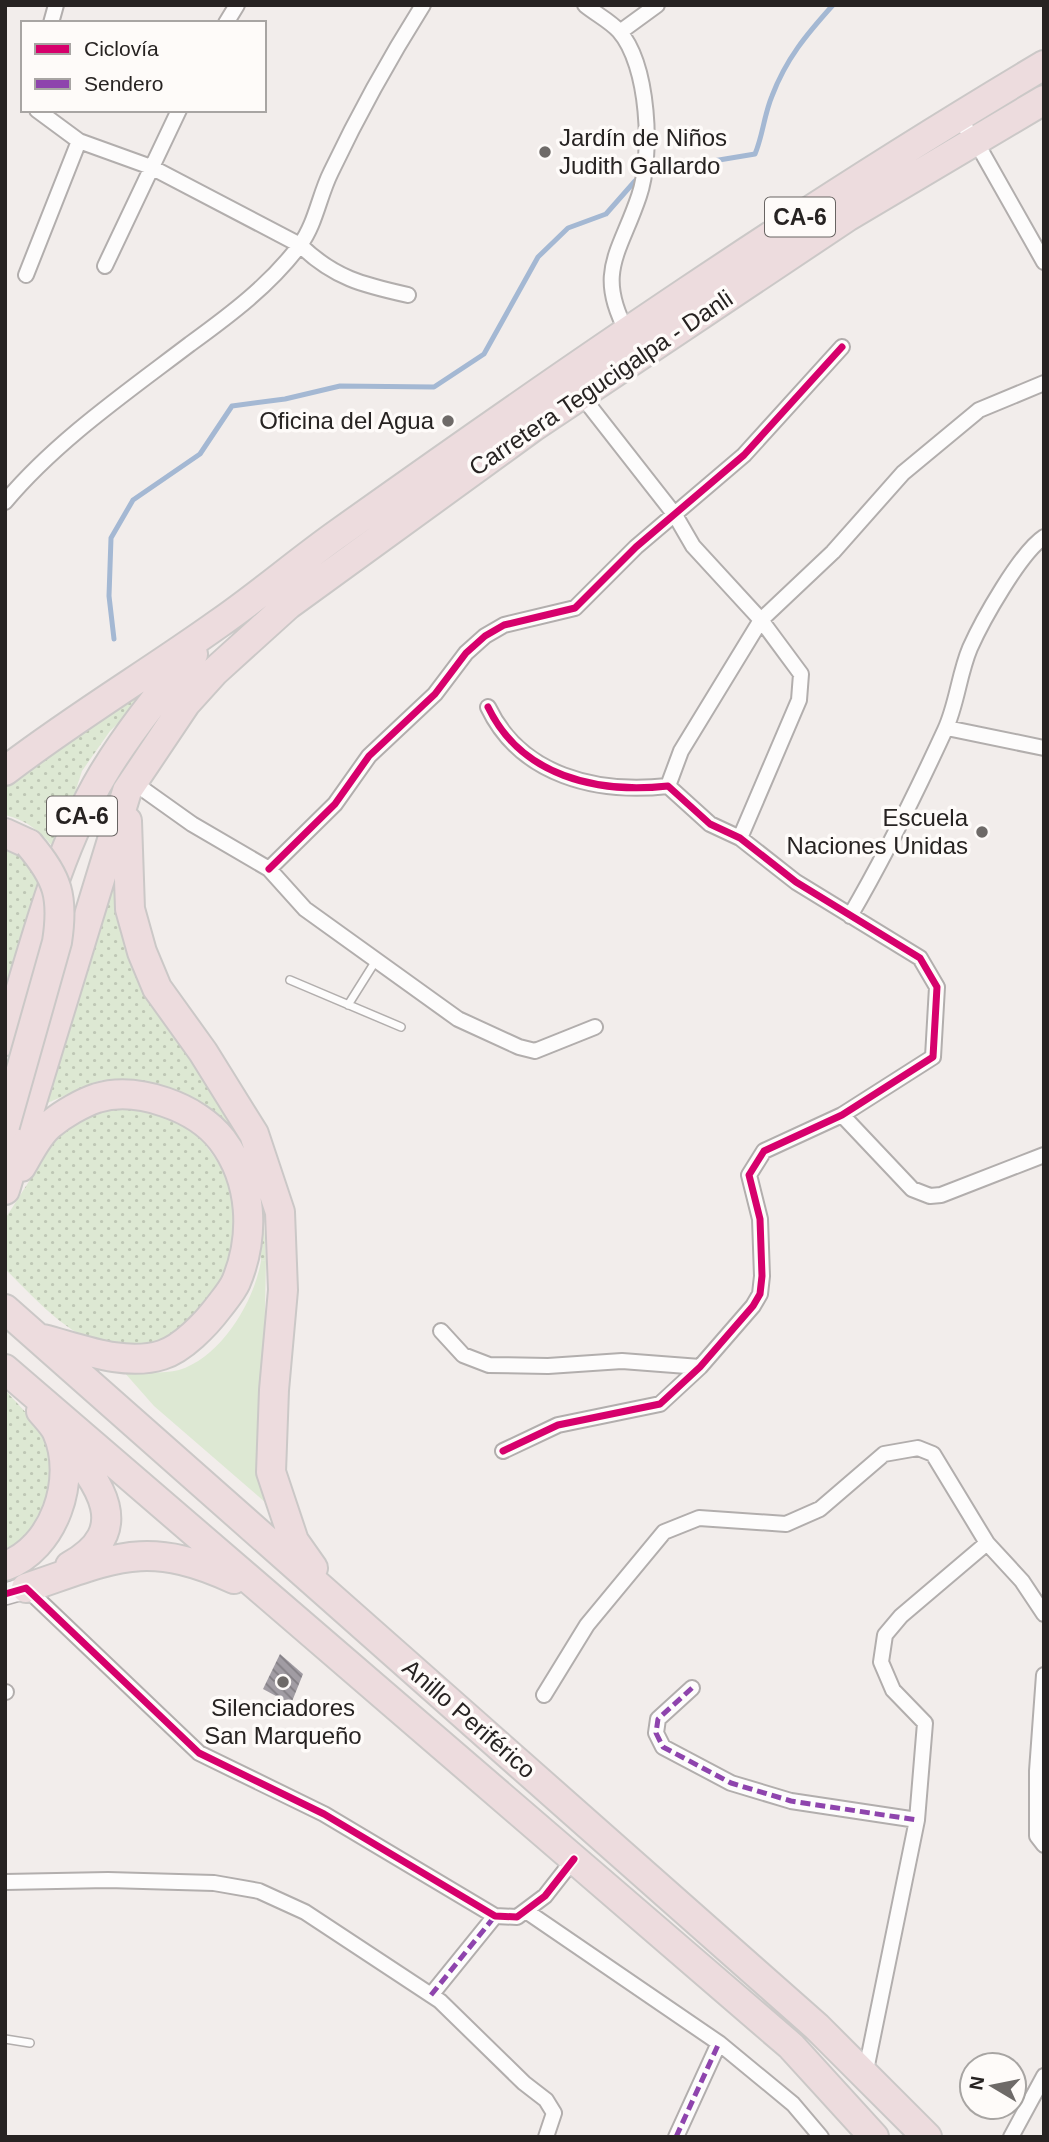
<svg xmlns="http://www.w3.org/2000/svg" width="1049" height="2142" viewBox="0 0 1049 2142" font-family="Arial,sans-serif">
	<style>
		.grass { fill: url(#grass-dots) }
		.pitch { fill: #dde8d3 }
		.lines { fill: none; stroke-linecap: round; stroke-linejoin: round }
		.stream { stroke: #a4b8d3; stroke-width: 5 }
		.building { fill: url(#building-back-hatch) }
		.lane-casing { stroke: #b2aead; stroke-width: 10 }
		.street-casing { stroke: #b2aead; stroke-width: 18 }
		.secondary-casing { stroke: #b2aead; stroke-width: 24 }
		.highway-casing { stroke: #cbc8c7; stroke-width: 32 }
		.lane { stroke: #fdfcfc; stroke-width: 7 }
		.street { stroke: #fdfcfc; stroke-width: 14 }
		.secondary { stroke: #f8f3f4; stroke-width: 21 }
		.highway { stroke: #eddcde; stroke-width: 28 }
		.highway-bridge-casing { stroke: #cbc8c7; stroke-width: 32; stroke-linecap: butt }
		.highway-bridge { stroke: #eddcde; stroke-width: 28 }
		.quiet { stroke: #8e44ad; stroke-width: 5; stroke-dasharray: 10 5; stroke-linecap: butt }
		.cycleway-casing { stroke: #fefbf9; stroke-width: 11 }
		.cycleway { stroke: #d6006c; stroke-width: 7 }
		.poi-dot { fill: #6e6a68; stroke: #fefbf9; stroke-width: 2.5 }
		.labels { text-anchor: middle; stroke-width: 7; stroke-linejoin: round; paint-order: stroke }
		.shield { fill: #fefbf9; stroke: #686462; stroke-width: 2 }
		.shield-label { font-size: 23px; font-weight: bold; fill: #272322 }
		.poi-label { font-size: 24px; fill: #272322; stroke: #fefbf9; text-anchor: end }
		.street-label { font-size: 24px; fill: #272322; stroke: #fefbf9 }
	</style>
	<defs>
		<pattern id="grass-dots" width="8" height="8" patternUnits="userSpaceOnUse" patternTransform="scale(1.75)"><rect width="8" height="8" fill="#dde8d3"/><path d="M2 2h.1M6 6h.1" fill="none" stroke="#bec7b5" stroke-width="1.8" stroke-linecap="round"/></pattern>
		<pattern id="building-back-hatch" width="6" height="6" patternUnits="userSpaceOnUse" patternTransform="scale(1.75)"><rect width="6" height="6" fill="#a19ca3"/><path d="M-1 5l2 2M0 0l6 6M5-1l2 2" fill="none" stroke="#837f84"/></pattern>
	</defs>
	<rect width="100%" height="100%" fill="#f2edeb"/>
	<path class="grass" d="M 142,685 L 151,692 L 110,731 L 82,771 L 56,851 C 43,833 27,820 5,815 L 5,780 Z
		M 5,840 L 46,875 L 5,1006 Z
		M 115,866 L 122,914 L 261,1171 L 266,1260 L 261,1261 L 257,1216 L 203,1106 L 155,1084 L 101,1080 L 45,1104 Z
		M 130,1101 C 147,1108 169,1112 184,1122 C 194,1128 203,1141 209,1150 C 231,1178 245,1219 236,1255 C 220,1315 153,1369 91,1340 C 56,1324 32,1295 5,1269 L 5,1219 L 61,1131 L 86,1113 Z
		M 5,1390 L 43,1431 L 57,1468 L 49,1505 L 31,1536 L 5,1549 Z"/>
	<path class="pitch" d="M 266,1260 L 264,1357 L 257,1439 L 266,1503 L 154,1406 L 124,1372 C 141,1372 163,1374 179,1370 C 221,1357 254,1302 261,1261 Z"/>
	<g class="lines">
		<path class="stream" d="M 659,170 L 755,154 C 763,135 764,115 772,96 C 786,59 806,35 833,5
			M 114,639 L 109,596 L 111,538 L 133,500 L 200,454 L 232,406 L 285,399 L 340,386 L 434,387 L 484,354 L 538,257 L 568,228 L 606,214 L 635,181"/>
	</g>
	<path class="building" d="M 280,1654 L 303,1674 L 291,1704 L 263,1689 Z"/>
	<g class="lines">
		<defs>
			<path id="lane" d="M 290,980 L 401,1027
				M 348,1005 L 375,962
				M 5,2039 L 30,2043"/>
			<path id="street" d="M 585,5 C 596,14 610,21 619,31 C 649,65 653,155 639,196 C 620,253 595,272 627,332
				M 51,23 L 56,5
				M 226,23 L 237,5
				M 620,32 L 657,5
				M 37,110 L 79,141 L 151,167 L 300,245 C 334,278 363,285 408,295
				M 957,117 L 975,140 L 1044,262
				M 105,266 L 179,110
				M 26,275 L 79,141
				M 581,395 L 675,515 L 693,546 L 761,620 L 801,674 L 799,700 L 740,838
				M 5,502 C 56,441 127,392 190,344 C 230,315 270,285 300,245 C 316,223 319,196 331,172 C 358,115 389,59 423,5
				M 488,707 C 521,776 597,794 668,786 L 710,824 L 740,838 L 796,882 L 920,958 L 937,987 L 933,1057 L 842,1115 L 764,1151 L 749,1175 L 760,1219 L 762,1276 L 760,1294 L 753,1306 L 700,1367 L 660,1404 L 558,1425 L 503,1451
				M 947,728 L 1044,748
				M 133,782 L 192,824 L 269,869 L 305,909 L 458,1019 L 519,1047 L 535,1051 L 595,1027
				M 668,786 L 681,751 L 761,620 L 833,552 L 903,473 L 979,410 L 1044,383
				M 269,869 L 335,804 L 369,756 L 435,694 L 466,653 L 485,636 L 504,625 L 575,608 L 636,547 L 744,455 L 842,347
				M 850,916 C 885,856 916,793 945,730 C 957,704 959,674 970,648 C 982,621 1020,553 1044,537
				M 842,1115 L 912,1189 L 930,1196 L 941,1195 L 1044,1155
				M 441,1331 L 463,1355 L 489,1365 L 548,1366 L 622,1361 L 700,1367
				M 26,1588 L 199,1753 L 324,1814 L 495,1916 L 517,1917 L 545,1896 L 574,1859
				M 1044,1675 L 1037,1771 L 1037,1836 L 1044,1845
				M 692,1688 L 658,1719 L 656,1733 L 663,1747 L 731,1783 L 791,1801 L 917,1820
				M 5,1692 L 6,1692
				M 544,1695 L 587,1625 L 664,1532 L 699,1518 L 786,1524 L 820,1509 L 884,1454 L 918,1448 L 933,1454 L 987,1543 L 1022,1581 L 1044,1614
				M 5,1882 L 108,1880 L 214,1883 L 259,1891 L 305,1912 L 440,2001 L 524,2083 L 546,2100 L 554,2113 L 546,2137
				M 526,1911 L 719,2043 L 793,2104 L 821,2137
				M 431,1995 L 495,1916
				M 865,2075 L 917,1820 L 925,1723 L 893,1690 L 881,1662 L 885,1635 L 901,1616 L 987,1543
				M 676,2137 L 719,2043
				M 1011,2137 L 1044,2076"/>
			<path id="secondary" d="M 5,1594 L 26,1588"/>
			<path id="highway" d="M 5,771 C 74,718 148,674 218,624 C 260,595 298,562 339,533 C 569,369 802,209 1044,65
				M 127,821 L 130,909 L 142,952 L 157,988 L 203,1052 L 254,1134 L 280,1212 L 283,1290 L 274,1390 L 271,1472 L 294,1541 L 313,1568
				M 5,833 L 29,844
				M 5,1041 C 33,952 55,855 103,774 C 129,731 161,691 193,654
				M 21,1167 C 29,1154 38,1134 51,1124 C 63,1114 82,1103 97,1098 C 137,1086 197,1107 222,1140 C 253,1181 255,1236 236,1282 C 232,1291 224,1300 218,1308 C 206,1324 182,1349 162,1355 C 124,1367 79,1348 43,1339
				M 5,1190 L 127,791 L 186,703 L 214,672 L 288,605 L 533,427 L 847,217 L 1044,100
				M 5,1309 L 817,2027 L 927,2137
				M 5,1369 L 791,2046 L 874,2137
				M 59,1434 C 93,1477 140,1527 70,1566
				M 5,1566 C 54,1549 78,1479 57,1432 C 54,1425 46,1417 41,1411
				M 26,1588 C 113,1559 145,1538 234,1579"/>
		</defs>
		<use href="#lane" class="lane-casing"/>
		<use href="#street" class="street-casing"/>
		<use href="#secondary" class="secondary-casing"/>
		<use href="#highway" class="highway-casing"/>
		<use href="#lane" class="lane"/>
		<use href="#street" class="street"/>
		<use href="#secondary" class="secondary"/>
		<use href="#highway" class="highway"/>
		<defs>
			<path id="highway-bridge" d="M 5,1126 L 57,942 C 64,897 58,878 29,844"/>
		</defs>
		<use href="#highway-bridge" class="highway-bridge-casing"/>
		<use href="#highway-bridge" class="highway-bridge"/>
		<path class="quiet" d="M 692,1688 L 658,1719 L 656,1733 L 663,1747 L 731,1783 L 791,1801 L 917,1820
			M 431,1995 L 495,1916
			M 676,2137 L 719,2043"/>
		<defs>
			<path id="cycleway" d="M 488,707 C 521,776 597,794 668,786 L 710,824 L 740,838 L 796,882 L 920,958 L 937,987 L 933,1057 L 842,1115 L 764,1151 L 749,1175 L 760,1219 L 762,1276 L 760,1294 L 753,1306 L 700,1367 L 660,1404 L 558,1425 L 503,1451
				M 269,869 L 335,804 L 369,756 L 435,694 L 466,653 L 485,636 L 504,625 L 575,608 L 636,547 L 744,455 L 842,347
				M 5,1594 L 26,1588 L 199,1753 L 324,1814 L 495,1916 L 517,1917 L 545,1896 L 574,1859"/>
		</defs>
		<use href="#cycleway" class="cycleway-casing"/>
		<use href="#cycleway" class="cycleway"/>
	</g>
	<g class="poi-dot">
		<circle cx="545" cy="152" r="7"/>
		<circle cx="448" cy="421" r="7"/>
		<circle cx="982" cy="832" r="7"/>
		<circle cx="283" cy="1682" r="7"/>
	</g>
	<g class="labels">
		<g class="shield">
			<rect x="765" y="197.5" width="70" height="39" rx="5"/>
			<rect x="47" y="796.5" width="70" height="39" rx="5"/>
		</g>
		<g class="shield-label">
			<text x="800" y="225">CA-6</text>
			<text x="82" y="824">CA-6</text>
		</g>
		<g class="poi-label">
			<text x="559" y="146" text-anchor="start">Jardín de Niños<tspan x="559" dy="28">Judith Gallardo</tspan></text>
			<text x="434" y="429">Oficina del Agua</text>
			<text x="968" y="826">Escuela<tspan x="968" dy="28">Naciones Unidas</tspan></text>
			<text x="283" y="1716" text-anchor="middle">Silenciadores<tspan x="283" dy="28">San Marqueño</tspan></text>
		</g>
		<g class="street-label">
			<text transform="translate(601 383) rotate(-34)" y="8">Carretera Tegucigalpa - Danli</text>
			<text transform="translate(469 1719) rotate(41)" y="8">Anillo Periférico</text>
		</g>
	</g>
	<rect width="1049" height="2142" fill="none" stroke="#272322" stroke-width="14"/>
	<rect x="21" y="21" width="245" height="91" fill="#fefbf9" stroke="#a8a5a3" stroke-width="2"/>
	<rect x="35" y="44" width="35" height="10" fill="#d6006c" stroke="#a8a5a3" stroke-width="2"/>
	<text x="84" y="56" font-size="21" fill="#272322">Ciclovía</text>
	<rect x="35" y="79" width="35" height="10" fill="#8e44ad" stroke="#a8a5a3" stroke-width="2"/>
	<text x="84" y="91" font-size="21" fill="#272322">Sendero</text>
	<g transform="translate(993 2086) rotate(280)"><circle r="33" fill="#fefbf9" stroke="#a8a5a3" stroke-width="2"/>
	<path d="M0-5L12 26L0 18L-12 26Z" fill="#6e6a68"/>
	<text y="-10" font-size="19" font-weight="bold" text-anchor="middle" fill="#272322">N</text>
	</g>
</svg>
